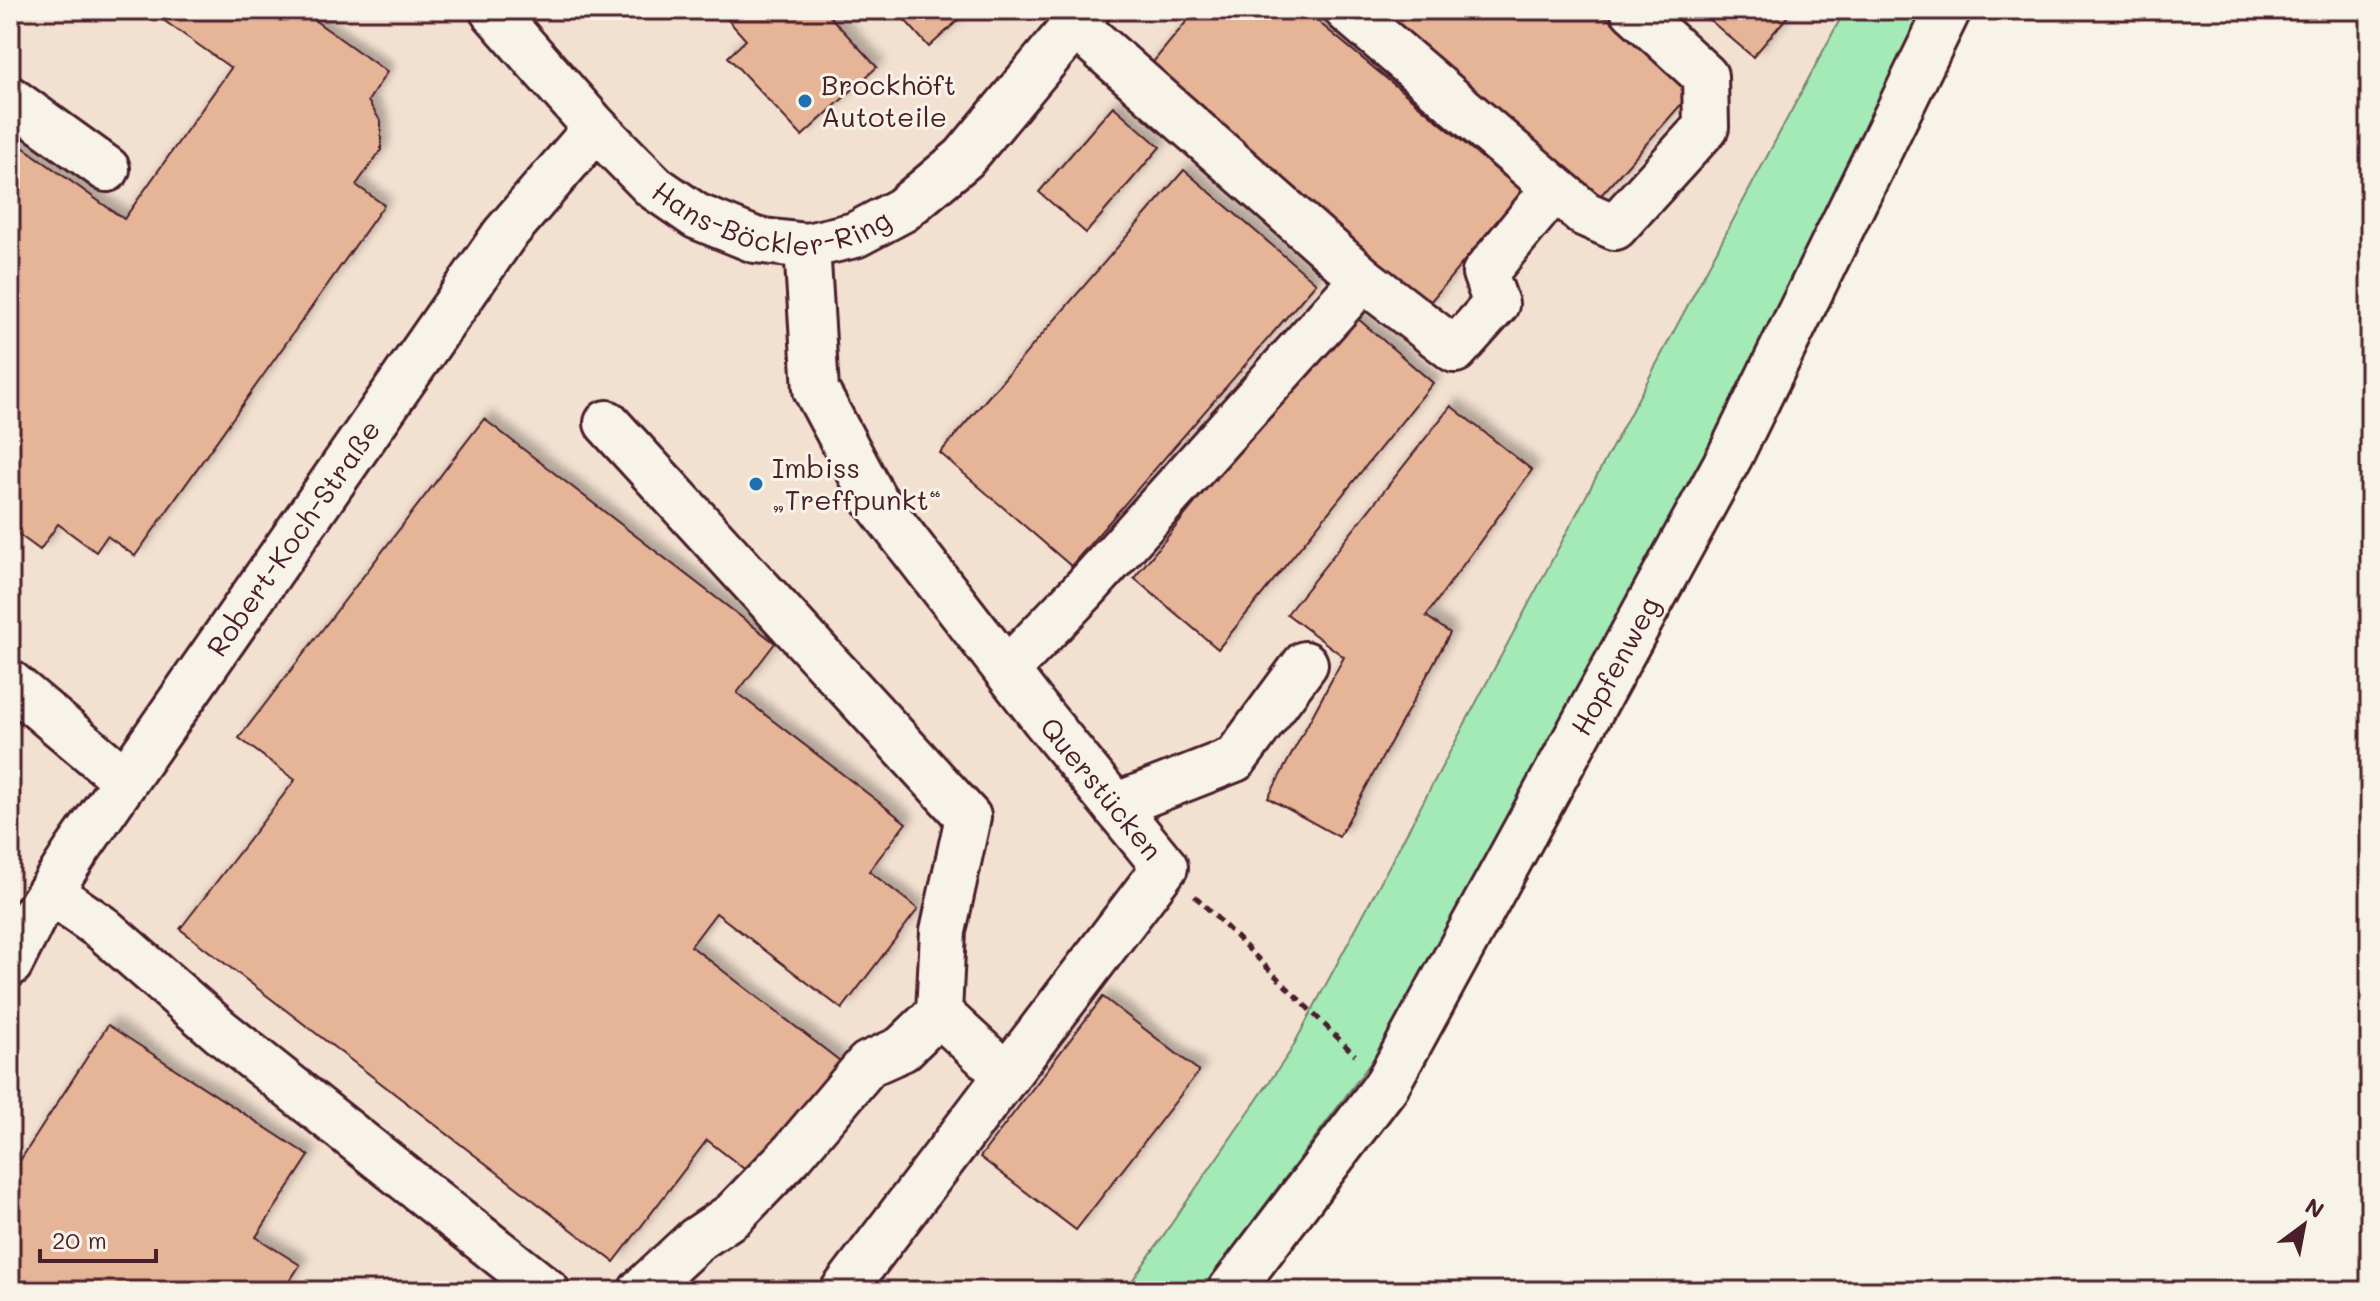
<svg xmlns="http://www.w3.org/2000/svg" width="2380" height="1301" viewBox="0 0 2380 1301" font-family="Mali,sans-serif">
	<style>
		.built { fill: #f2e0d0 }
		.green { fill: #a4eab7; stroke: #778471; stroke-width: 2 }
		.building { fill: #e6b598; stroke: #4a1f2b; stroke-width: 2; filter: url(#shadow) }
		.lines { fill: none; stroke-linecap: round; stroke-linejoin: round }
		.minor-casing { stroke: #4a1f2b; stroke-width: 50 }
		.path { stroke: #4a1f2b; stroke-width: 5; stroke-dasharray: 8 6; stroke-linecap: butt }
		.minor { stroke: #f7f3e8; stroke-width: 44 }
		.poi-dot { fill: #1f6fb2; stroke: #f7f3e8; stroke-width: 3 }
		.labels { text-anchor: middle; stroke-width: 6; stroke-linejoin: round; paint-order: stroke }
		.poi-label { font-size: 28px; fill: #4a1f2b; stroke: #f7f3e8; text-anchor: start }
		.street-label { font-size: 28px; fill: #4a1f2b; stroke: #f7f3e8 }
	</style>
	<defs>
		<filter id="shadow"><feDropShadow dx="7" dy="-7" stdDeviation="4" flood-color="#0004"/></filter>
	</defs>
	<rect width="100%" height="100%" fill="#f7f3e8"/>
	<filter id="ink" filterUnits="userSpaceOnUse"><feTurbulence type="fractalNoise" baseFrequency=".0125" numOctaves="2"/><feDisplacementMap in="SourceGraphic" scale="16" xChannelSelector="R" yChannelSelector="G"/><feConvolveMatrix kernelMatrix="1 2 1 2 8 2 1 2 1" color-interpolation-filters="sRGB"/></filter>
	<g filter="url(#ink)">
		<path class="built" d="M 10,10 L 1845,10 L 1290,1052 L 1125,1291 L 10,1291 Z"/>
		<path class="green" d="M 1845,10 L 1926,10 L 1707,456 L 1386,1042 L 1201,1291 L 1125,1291 L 1290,1052 Z"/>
		<path class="building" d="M 149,10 L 300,10 L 387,72 L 368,101 L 381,122 L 381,150 L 356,185 L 384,205 L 135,556 L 107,536 L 96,552 L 58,524 L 40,550 L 10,528 L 10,138 L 124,219 L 231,68 Z
			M 719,10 L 824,10 L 877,67 L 802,136 L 728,57 L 746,40 Z
			M 896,10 L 969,10 L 929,47 Z
			M 1196,10 L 1304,10 L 1522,191 L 1426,307 L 1144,73 Z
			M 1366,10 L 1598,10 L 1692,92 L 1595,202 Z
			M 1698,10 L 1793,10 L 1753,57 Z
			M 1113,106 L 1160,147 L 1086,233 L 1039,192 Z
			M 1184,170 L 1316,283 L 1071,566 L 940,453 Z
			M 1350,312 L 1433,383 L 1218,649 L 1134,578 Z
			M 1451,406 L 1532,470 L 1426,616 L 1450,633 L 1339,837 L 1268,798 L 1344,657 L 1287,614 Z
			M 484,419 L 775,643 L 737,693 L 906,823 L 869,871 L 918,909 L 842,1009 L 716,913 L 691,946 L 840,1061 L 752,1175 L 707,1140 L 614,1262 L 180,929 L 295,780 L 239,738 Z
			M 1103,997 L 1199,1071 L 1076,1230 L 980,1157 Z
			M 108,1025 L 309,1156 L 256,1237 L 300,1265 L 283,1291 L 10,1291 L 10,1176 Z"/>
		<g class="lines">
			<defs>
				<g id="minor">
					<path id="s1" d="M 492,10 L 596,128 L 654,187 L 696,216 L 755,240 L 807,246 L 855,235 L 902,210 L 964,158 L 1087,10"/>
					<path d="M 1347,10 L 1585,214 L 1615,227 L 1706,127 L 1705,76 L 1633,10"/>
					<path d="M 10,99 L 107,169"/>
					<path id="s2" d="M 807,246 L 816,390 L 874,499 L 1044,719 L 1165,867 L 843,1291"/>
					<path d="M 1363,279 L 1455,350 L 1496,304 L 1485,273 L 1554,189"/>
					<path d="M 607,423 L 968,817 L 943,931 L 939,1013 L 1007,1076"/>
					<path d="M 1007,670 L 1082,592 L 1363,279 L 1075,25"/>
					<path d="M 10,683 L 125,780"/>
					<path d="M 1115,806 L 1235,759 L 1305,664"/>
					<path d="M 50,892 L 102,928 L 220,1031 L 547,1291"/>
					<path id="s3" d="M 10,964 L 33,918 L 75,853 L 504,235 L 596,128"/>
					<path d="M 641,1291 L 696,1240 L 733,1215 L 793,1153 L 868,1064 L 902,1049 L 939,1013"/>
					<path id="s4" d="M 1230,1291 L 1386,1086 L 1730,456 L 1948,10"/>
				</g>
			</defs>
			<use href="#minor" class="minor-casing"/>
			<path class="path" d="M 1195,896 L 1355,1055"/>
			<use href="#minor" class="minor"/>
		</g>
	</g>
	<g class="poi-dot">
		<circle cx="805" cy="101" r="8"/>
		<circle cx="756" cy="484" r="8"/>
	</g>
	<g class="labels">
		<g class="poi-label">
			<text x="821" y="95">Brockhöft<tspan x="821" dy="32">Autoteile</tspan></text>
			<text x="772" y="478">Imbiss<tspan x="772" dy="32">„Treffpunkt“</tspan></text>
		</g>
		<g class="street-label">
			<text dy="10" stroke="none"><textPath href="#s1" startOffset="368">Hans-Böckler-Ring</textPath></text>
			<text dy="10" stroke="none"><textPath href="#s3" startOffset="512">Robert-Koch-Straße</textPath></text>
			<text dy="10" stroke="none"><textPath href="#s4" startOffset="736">Hopfenweg</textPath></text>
			<text dy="10" stroke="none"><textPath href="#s2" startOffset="636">Querstücken</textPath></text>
		</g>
	</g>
	<rect width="2380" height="1301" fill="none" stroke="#f7f3e8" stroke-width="40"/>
	<rect x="20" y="20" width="2340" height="1261" fill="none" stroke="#4a1f2b" stroke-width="3" filter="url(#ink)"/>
	<g transform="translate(2304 1225) rotate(32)" stroke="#f7f3e8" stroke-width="6" paint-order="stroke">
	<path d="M0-6L14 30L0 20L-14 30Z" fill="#4a1f2b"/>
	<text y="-12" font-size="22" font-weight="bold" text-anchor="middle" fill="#4a1f2b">N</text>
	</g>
	<path d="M40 1249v12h116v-12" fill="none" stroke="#4a1f2b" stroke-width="4"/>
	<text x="52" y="1249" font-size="24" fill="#4a1f2b" stroke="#f7f3e8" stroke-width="6" paint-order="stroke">20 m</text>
</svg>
